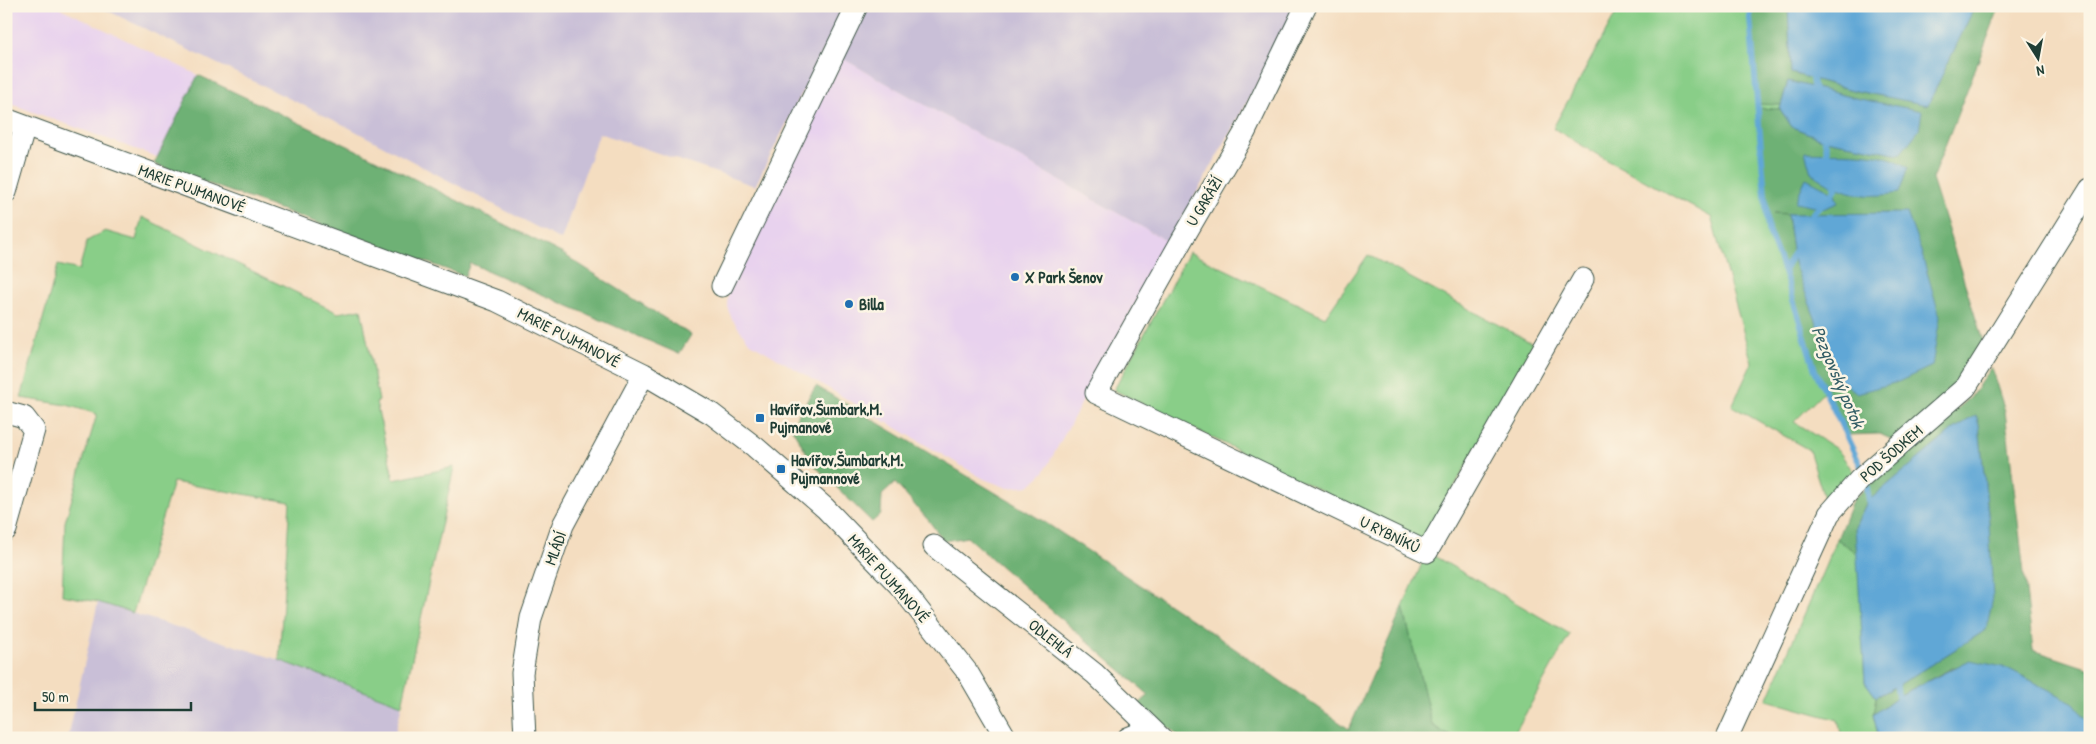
<svg xmlns="http://www.w3.org/2000/svg" width="2096" height="744" viewBox="0 0 2096 744" font-family="'Patrick Hand',sans-serif">
	<style>
		.built { fill: #e8d2ee }
		.industrial { fill: #c9bfd7 }
		.green { fill: #89ce88; stroke: #54865e }
		.forest { fill: #6eb174; stroke: #467754; fill-rule: evenodd }
		.water { fill: #60a7d6; stroke: #407285 }
		.lines { fill: none; stroke-linecap: round; stroke-linejoin: round }
		.stream { stroke: #60a7d6; stroke-width: 6 }
		.minor-casing { stroke: #3f5549; stroke-width: 23 }
		.minor { stroke: #fff; stroke-width: 21 }
		.poi-dot { fill: #1f6fb2; stroke: #fcf5e5; stroke-width: 2 }
		.labels { text-anchor: middle; stroke-width: 5; stroke-linejoin: round; paint-order: stroke }
		.street-label { font-size: 16px; fill: #1f3d34; stroke: #fcf5e5 }
		.poi-label { font-size: 16px; font-weight: bold; fill: #1f3d34; stroke: #fcf5e5; text-anchor: start }
		.water-label { font-size: 18px; font-style: italic; fill: #325d65; stroke: #fcf5e5 }
	</style>
	<rect width="100%" height="100%" fill="#fcf5e5"/>
	<filter id="ink" filterUnits="userSpaceOnUse"><feTurbulence type="fractalNoise" baseFrequency=".02" numOctaves="2"/><feDisplacementMap in="SourceGraphic" scale="10" xChannelSelector="R" yChannelSelector="G"/><feConvolveMatrix kernelMatrix="1 2 1 2 8 2 1 2 1" color-interpolation-filters="sRGB"/></filter>
	<filter id="wash" filterUnits="userSpaceOnUse"><feTurbulence type="fractalNoise" baseFrequency=".0096" numOctaves="4" result="noise"/><feDisplacementMap in="SourceGraphic" scale="20" xChannelSelector="R" yChannelSelector="G"/><feGaussianBlur stdDeviation="1.12" result="paint"/><feColorMatrix in="noise" values="0 0 0 0 0 0 0 0 0 0 0 0 0 0 0 0 0 1.4 0 .05"/><feComposite in="paint" operator="in"/></filter>
	<g filter="url(#wash)">
		<rect width="100%" height="100%" fill="#f4ddc0"/>
		<path class="built" d="M 6,6 L 56,6 L 198,75 L 157,157 L 6,102 Z
			M 840,57 L 1169,242 L 1044,472 L 1029,486 L 1008,488 L 984,479 L 749,342 L 732,319 L 727,307 L 728,288 Z"/>
		<path class="industrial" d="M 98,6 L 846,6 L 755,186 L 599,133 L 561,240 L 342,124 Z
			M 867,6 L 1301,6 L 1169,242 L 840,57 Z
			M 98,602 L 273,658 L 402,705 L 394,738 L 68,738 Z"/>
		<path class="green" d="M 1620,6 L 1749,6 L 1758,104 L 1781,105 L 1780,109 L 1758,109 L 1768,230 L 1784,271 L 1815,370 L 1825,391 L 1794,422 L 1838,450 L 1859,480 L 1829,514 L 1809,450 L 1732,406 L 1752,363 L 1711,217 L 1598,155 L 1553,128 Z
			M 142,217 L 338,313 L 361,309 L 379,401 L 376,402 L 394,480 L 454,467 L 402,705 L 279,660 L 290,502 L 173,482 L 133,613 L 98,602 L 62,595 L 65,522 L 97,414 L 67,405 L 21,398 L 58,265 L 79,270 L 87,241 L 105,231 L 136,240 Z
			M 1189,252 L 1325,317 L 1368,255 L 1534,344 L 1424,541 L 1114,390 Z
			M 1837,539 L 1858,554 L 1865,682 L 1876,697 L 1873,715 L 1879,738 L 1842,738 L 1838,720 L 1767,700 Z
			M 1427,552 L 1570,634 L 1512,738 L 1453,738 L 1432,725 L 1403,607 Z"/>
		<path class="forest" d="M 1747,6 L 1788,6 L 1791,73 L 1856,91 L 1928,104 L 1975,6 L 2000,6 L 1932,179 L 1987,354 L 1901,444 L 1880,434 L 1846,435 L 1815,370 L 1784,271 L 1768,230 L 1758,108 L 1780,109 L 1792,127 L 1825,140 L 1900,154 L 1855,98 L 1788,81 L 1781,105 L 1758,104 ZM 1773,213 L 1811,215 L 1895,213 L 1794,263 L 1787,214 Z
			M 198,75 L 367,155 L 563,254 L 691,335 L 679,354 L 470,263 L 465,276 L 154,164 Z
			M 1991,367 L 2005,411 L 2033,650 L 2090,669 L 2090,725 L 2073,703 L 2007,668 L 1954,667 L 1898,696 L 1873,715 L 1876,697 L 1897,686 L 1986,630 L 1989,523 L 1979,425 L 1976,415 L 1954,429 L 1867,502 L 1855,527 L 1858,554 L 1837,539 L 1853,499 L 1971,397 Z
			M 816,386 L 1043,521 L 1218,637 L 1349,729 L 1403,607 L 1432,725 L 1453,738 L 1181,738 L 1139,704 L 1149,695 L 967,537 L 944,541 L 929,521 L 895,483 L 882,495 L 881,514 L 872,522 L 814,465 L 791,427 Z"/>
		<path class="water" d="M 1788,6 L 1975,6 L 1928,105 L 1856,91 L 1791,73 Z
			M 1788,81 L 1855,98 L 1922,111 L 1919,130 L 1900,154 L 1825,140 L 1792,127 L 1780,109 Z
			M 1805,152 C 1837,154 1881,148 1908,167 L 1899,193 C 1861,199 1844,194 1811,173 Z
			M 1806,178 L 1835,193 L 1838,203 L 1825,208 L 1795,202 Z
			M 1907,213 L 1921,251 L 1940,317 L 1932,366 L 1898,382 L 1857,393 L 1838,378 L 1794,263 L 1787,214 Z
			M 1976,415 L 1979,425 L 1989,523 L 1993,598 L 1986,630 L 1897,686 L 1876,697 L 1865,682 L 1855,527 L 1867,502 L 1954,429 Z
			M 1970,660 L 2007,668 L 2074,703 L 2089,723 L 2090,738 L 1879,738 L 1873,715 L 1898,696 Z"/>
		<g class="lines">
			<path class="stream" d="M 1749,6 L 1768,230 L 1784,271 L 1815,370 L 1865,475 L 1870,507
				M 1811,71 L 1814,93
				M 1823,132 L 1829,159
				M 1809,221 L 1811,215 L 1836,189 L 1834,181
				M 1784,271 L 1796,248
				M 1896,680 L 1898,696 L 1903,700"/>
		</g>
	</g>
	<g filter="url(#ink)">
		<g class="lines">
			<defs>
				<path id="minor" d="M 1306,6 L 1245,132 L 1182,240 L 1096,393 L 1427,552 L 1583,279
					M 6,119 L 497,301 L 644,374 L 712,414 L 755,447 L 825,508 L 900,586 L 968,673 L 1006,738
					M 6,192 L 25,126
					M 722,286 L 857,6
					M 6,412 L 24,417 L 34,430 L 6,530
					M 934,546 L 1095,674 L 1161,738
					M 525,738 L 522,673 L 531,618 L 563,525 L 644,374
					M 1128,738 L 1150,729
					M 1727,738 L 1829,514 L 1859,480 L 1966,387 L 2090,189"/>
			</defs>
			<use href="#minor" class="minor-casing"/>
			<use href="#minor" class="minor"/>
		</g>
	</g>
	<g class="poi-dot">
		<circle cx="1015" cy="277" r="5"/>
		<circle cx="849" cy="304" r="5"/>
		<rect x="755" y="413" width="10" height="10" rx="2.5"/>
		<rect x="776" y="464" width="10" height="10" rx="2.5"/>
	</g>
	<g class="labels">
		<g class="street-label">
			<text transform="translate(192 188) rotate(20)" y="6">MARIE PUJMANOVÉ</text>
			<text transform="translate(1204 201) rotate(-59)" y="6">U GARÁŽÍ</text>
			<text transform="translate(569 337) rotate(27)" y="6">MARIE PUJMANOVÉ</text>
			<text transform="translate(1891 453) rotate(-41)" y="6">POD ŠODKEM</text>
			<text transform="translate(1390 534) rotate(26)" y="6">U RYBNÍKŮ</text>
			<text transform="translate(555 548) rotate(-70)" y="6">MLÁDÍ</text>
			<text transform="translate(889 578) rotate(48)" y="6">MARIE PUJMANOVÉ</text>
			<text transform="translate(1051 638) rotate(38)" y="6">ODLEHLÁ</text>
		</g>
		<g class="poi-label">
			<text x="1025" y="283">X Park Šenov</text>
			<text x="859" y="310">Billa</text>
			<text x="770" y="415">Havířov,Šumbark,M.<tspan x="770" dy="18">Pujmanové</tspan></text>
			<text x="791" y="466">Havířov,Šumbark,M.<tspan x="791" dy="18">Pujmannové</tspan></text>
		</g>
		<g class="water-label">
			<text transform="translate(1838 377) rotate(67)" y="6">Pezgovský potok</text>
		</g>
	</g>
	<rect width="2096" height="744" fill="none" stroke="#fcf5e5" stroke-width="25"/>
	<g transform="translate(2038 58) rotate(169)" stroke="#fcf5e5" stroke-width="4" paint-order="stroke">
	<path d="M0-4L9 19L0 12L-9 19Z" fill="#1f3d34"/>
	<text y="-8" font-size="14" font-weight="bold" text-anchor="middle" fill="#1f3d34">N</text>
	</g>
	<path d="M35 702v8h156v-8" fill="none" stroke="#1f3d34" stroke-width="2.5"/>
	<text x="42" y="702" font-size="15" fill="#1f3d34" stroke="#fcf5e5" stroke-width="4" paint-order="stroke">50 m</text>
</svg>
